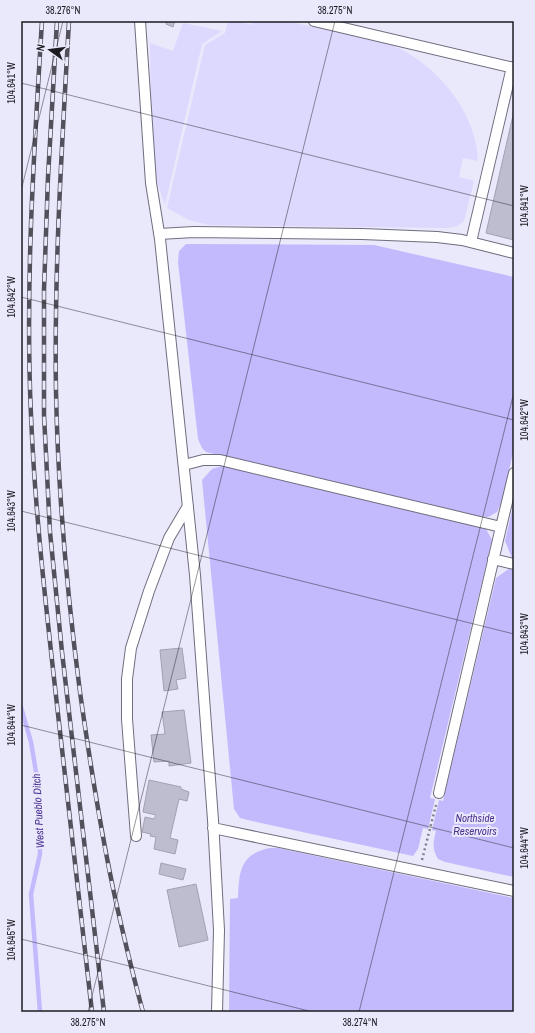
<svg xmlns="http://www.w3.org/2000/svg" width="535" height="1033" viewBox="0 0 535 1033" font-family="'Archivo Narrow',sans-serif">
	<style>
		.green { fill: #dcd8fe }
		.water { fill: #c3bafd }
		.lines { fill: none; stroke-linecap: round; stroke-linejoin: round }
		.stream { stroke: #c3bafd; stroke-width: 4.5 }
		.building { fill: #bebdcf; stroke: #a2a1b2 }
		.service-casing { stroke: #6f6d7e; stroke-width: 12 }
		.path { stroke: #81808d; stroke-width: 2.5; stroke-dasharray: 2 3; stroke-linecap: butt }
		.service { stroke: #fff; stroke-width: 10 }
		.rail-casing { stroke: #52515b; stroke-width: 4.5 }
		.rail { stroke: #eae8fb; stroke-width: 3; stroke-dasharray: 9; stroke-linecap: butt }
		.ticks { fill: none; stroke: #1c1b22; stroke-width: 1; stroke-opacity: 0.45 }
		.labels { text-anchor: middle; stroke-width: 4; stroke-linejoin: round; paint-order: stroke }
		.water-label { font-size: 11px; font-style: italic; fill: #4b3390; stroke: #eae8fb }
		.neatline { fill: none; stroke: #1c1b22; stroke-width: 1.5 }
		.ticks-label { font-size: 10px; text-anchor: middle; fill: #1c1b22 }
	</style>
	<rect width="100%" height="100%" fill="#eae8fb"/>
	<path class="green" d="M 228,21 L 236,21 L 252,25 L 253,21 L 287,21 L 391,45 C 435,62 477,112 478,161 L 463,158 L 459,177 L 474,181 L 464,221 L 458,226 L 449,228 L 209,225 L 189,220 L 167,208 L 205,45 L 225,33 Z
		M 183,23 L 222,31 L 202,44 L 165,205 L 156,179 L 151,98 L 150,43 L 173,51 Z"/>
	<path class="water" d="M 186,244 L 374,245 L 514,277 L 514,448 L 502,501 L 497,512 L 488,517 L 478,516 L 206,452 L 202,448 L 198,439 L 178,262 L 179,251 Z
		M 225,465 L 486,529 L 492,540 L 430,798 L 435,799 L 428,829 L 423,828 L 418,849 L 413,856 L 252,821 L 240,818 L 234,809 L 202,480 L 212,469 Z
		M 514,502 L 514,558 L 512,558 L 505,541 Z
		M 510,568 L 514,569 L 514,877 L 445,862 L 438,859 C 432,849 433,842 436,831 L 432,830 L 439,800 L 443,801 L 496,578 Z
		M 270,848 L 278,848 L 514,898 L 514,1012 L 229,1012 L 230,899 L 238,898 C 239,872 240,854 270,848 Z"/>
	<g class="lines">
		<path class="stream" d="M 21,707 L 31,742 L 39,790 L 40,854 L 31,894 L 40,1012"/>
	</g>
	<path class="building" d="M 167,21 L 175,21 L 173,27 L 166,24 Z
		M 514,111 L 514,240 L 486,233 Z
		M 182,648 L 186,678 L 176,680 L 178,689 L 164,691 L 160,650 Z
		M 184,710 L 191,763 L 169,766 L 169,761 L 154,762 L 151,735 L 165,734 L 162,712 Z
		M 149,780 L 181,787 L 181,789 L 189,792 L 187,801 L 179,799 L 170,838 L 178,840 L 175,854 L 154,849 L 156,837 L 150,836 L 151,834 L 142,832 L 145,817 L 154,819 L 156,815 L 143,812 Z
		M 161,863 L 186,869 L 183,880 L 159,874 Z
		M 196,884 L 208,940 L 179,947 L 167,890 Z"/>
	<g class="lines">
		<defs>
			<path id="service" d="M 140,21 L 151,183 L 160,239 L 195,575 L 213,820 L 219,930 L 217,1012
				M 314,21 L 514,68
				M 159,234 L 194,232 L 362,234 L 437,237 L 462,240 L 514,253
				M 471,242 L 512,67
				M 184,465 L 203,460 L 220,460 L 501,527 L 514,473
				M 493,559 L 514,564
				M 439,793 L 501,527
				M 213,828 L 514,891
				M 136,836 L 127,719 L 127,679 L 131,648 L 149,591 L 169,538 L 188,506"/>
		</defs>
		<use href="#service" class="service-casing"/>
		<path class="path" d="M 422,860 L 436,805"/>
		<use href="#service" class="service"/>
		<defs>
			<path id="rail" d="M 42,21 C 34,152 25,284 31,415 C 35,515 47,615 58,714 C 69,813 81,913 92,1012
				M 57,21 L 48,177 L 44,290 L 44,415 L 50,532 L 62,652 L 104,1012
				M 69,21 C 62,145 54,268 56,392 C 58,492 67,593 80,692 C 91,770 103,848 121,924 C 128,954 135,983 143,1012"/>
		</defs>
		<use href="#rail" class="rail-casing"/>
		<use href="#rail" class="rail"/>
	</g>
	<path class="ticks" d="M 21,83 L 514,206M 21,191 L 63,21M 21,297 L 514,420M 21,511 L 514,634M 21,725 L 514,848M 21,939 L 313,1012M 88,1012 L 335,21M 359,1012 L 514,392"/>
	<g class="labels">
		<g class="water-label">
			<text transform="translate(38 811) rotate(-93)" y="4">West Pueblo Ditch</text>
			<text x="475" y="822">Northside<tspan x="475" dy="13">Reservoirs</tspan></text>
		</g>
	</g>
	<rect width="535" height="1033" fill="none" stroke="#eae8fb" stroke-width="44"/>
	<g transform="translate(50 50) rotate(284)" stroke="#eae8fb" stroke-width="3" paint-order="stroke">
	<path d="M0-3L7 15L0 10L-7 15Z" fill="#1c1b22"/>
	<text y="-6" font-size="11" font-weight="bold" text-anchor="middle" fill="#1c1b22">N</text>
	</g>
	<rect x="22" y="22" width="491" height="989" class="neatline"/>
	<g class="ticks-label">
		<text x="63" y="14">38.276°N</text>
		<text x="335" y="14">38.275°N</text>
		<text transform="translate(11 83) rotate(-90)" y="4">104.641°W</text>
		<text transform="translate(524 206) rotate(-90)" y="4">104.641°W</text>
		<text transform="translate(11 297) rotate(-90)" y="4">104.642°W</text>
		<text transform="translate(524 420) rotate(-90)" y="4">104.642°W</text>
		<text transform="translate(11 511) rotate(-90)" y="4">104.643°W</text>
		<text transform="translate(524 634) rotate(-90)" y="4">104.643°W</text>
		<text transform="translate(11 725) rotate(-90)" y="4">104.644°W</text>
		<text transform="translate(524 848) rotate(-90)" y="4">104.644°W</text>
		<text transform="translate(11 940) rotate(-90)" y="4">104.645°W</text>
		<text x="88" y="1026">38.275°N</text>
		<text x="360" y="1026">38.274°N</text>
	</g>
</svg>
